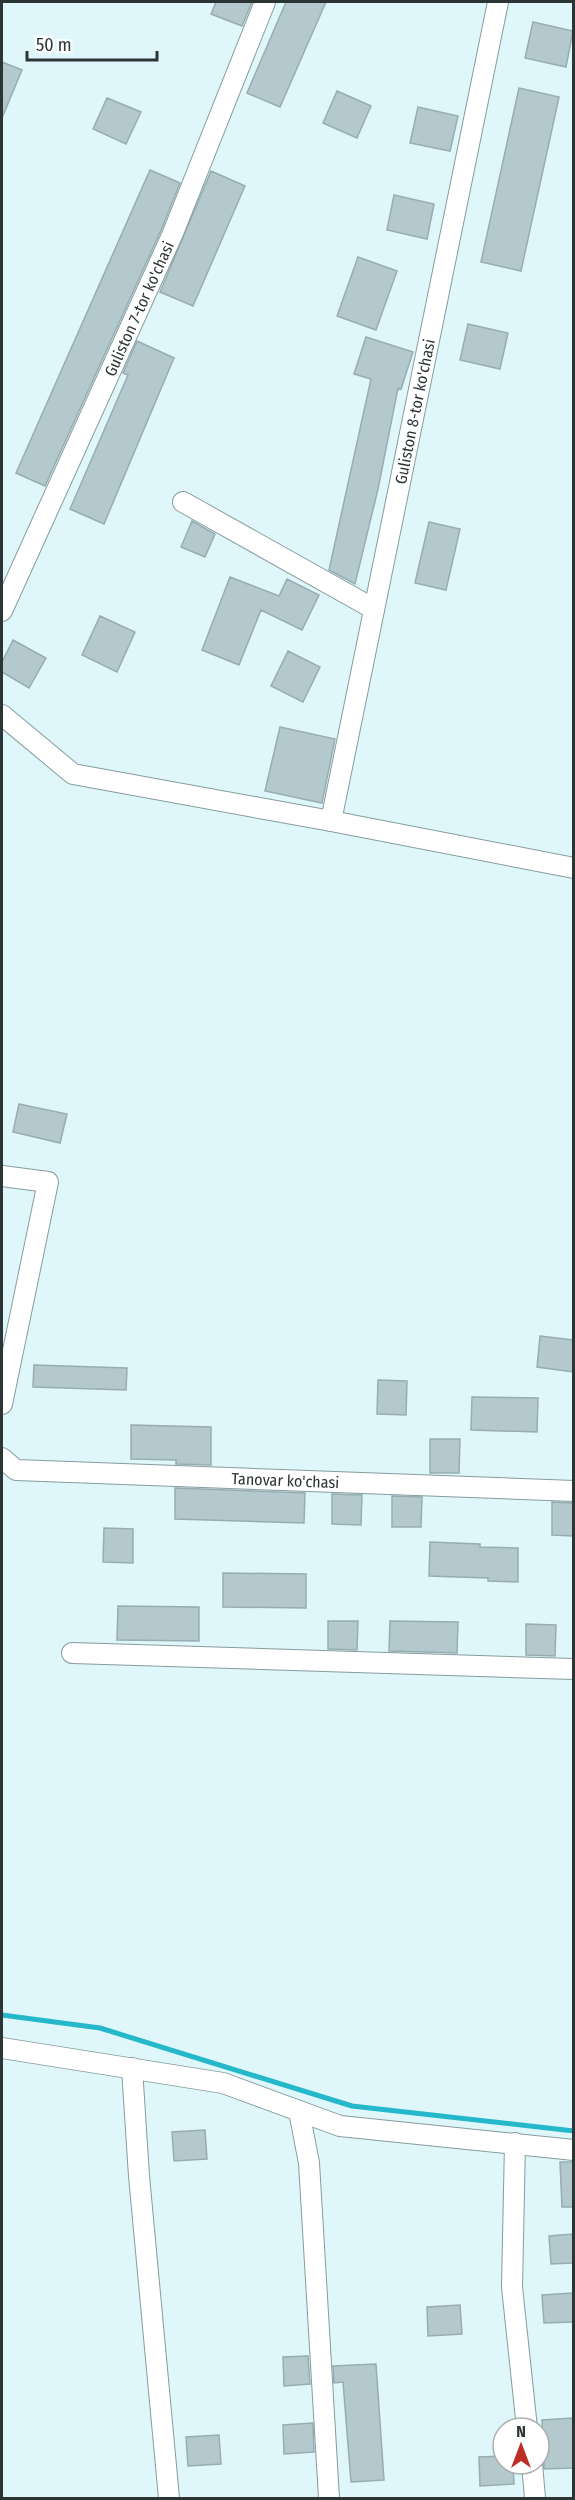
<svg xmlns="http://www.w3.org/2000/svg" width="575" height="2500" viewBox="0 0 575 2500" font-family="'Fira Sans Condensed',sans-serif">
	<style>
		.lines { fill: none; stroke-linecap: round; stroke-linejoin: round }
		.stream { stroke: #25b7ca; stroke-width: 5 }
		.building { fill: #b3c9cd; stroke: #97adb1; stroke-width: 1.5 }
		.minor-casing { stroke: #869c9f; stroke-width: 22 }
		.minor { stroke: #fff; stroke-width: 20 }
		.labels { text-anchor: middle; stroke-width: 4.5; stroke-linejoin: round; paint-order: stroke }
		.street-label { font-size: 16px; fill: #2c3536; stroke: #fff }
	</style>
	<rect width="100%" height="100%" fill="#dff7fa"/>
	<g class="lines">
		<path class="stream" d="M 2,2015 L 100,2028 L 352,2106 L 574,2131"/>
	</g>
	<path class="building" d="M 216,2 L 252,2 L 242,26 L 211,14 Z
		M 286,2 L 326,2 L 280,107 L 247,93 Z
		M 533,22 L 573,31 L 566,67 L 525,58 Z
		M 2,62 L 22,70 L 2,118 Z
		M 519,88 L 559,97 L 521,271 L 481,262 Z
		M 337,91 L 371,106 L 357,138 L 323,123 Z
		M 107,98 L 141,112 L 126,144 L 93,129 Z
		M 418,107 L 458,116 L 450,151 L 410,143 Z
		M 150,170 L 180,183 L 162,228 L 45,486 L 16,473 Z
		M 211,171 L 245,186 L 193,306 L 160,292 Z
		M 394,195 L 434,204 L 427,239 L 387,230 Z
		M 358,257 L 397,271 L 376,330 L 337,316 Z
		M 468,324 L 508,333 L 500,369 L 460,360 Z
		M 366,337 L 413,352 L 401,389 L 398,388 L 378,489 L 355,584 L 329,570 L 371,379 L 354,374 Z
		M 137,341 L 174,358 L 104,524 L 70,509 L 128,375 L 123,373 Z
		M 192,521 L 215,534 L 205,557 L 181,547 Z
		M 429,522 L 460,529 L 446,590 L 415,583 Z
		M 230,577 L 279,596 L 287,579 L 319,595 L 302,630 L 261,610 L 239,665 L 202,650 Z
		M 100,616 L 135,632 L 117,672 L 82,655 Z
		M 13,640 L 46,658 L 29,688 L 2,672 L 2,662 Z
		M 288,651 L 320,667 L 303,702 L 271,686 Z
		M 280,727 L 335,739 L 322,803 L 265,791 Z
		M 19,1104 L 67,1114 L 60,1143 L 13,1132 Z
		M 540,1336 L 573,1340 L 573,1372 L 537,1367 Z
		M 34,1365 L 127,1368 L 126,1390 L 33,1387 Z
		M 378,1380 L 407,1381 L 406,1415 L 377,1414 Z
		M 472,1397 L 538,1398 L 537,1432 L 471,1430 Z
		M 131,1425 L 211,1427 L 211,1465 L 176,1464 L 176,1460 L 131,1459 Z
		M 430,1439 L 460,1439 L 459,1473 L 430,1473 Z
		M 175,1488 L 305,1493 L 304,1523 L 175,1519 Z
		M 332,1494 L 362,1495 L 361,1525 L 332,1524 Z
		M 392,1496 L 422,1497 L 421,1527 L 392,1527 Z
		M 552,1502 L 573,1503 L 573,1536 L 552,1535 Z
		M 104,1528 L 133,1529 L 133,1563 L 103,1562 Z
		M 430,1542 L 480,1544 L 480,1547 L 518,1548 L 518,1582 L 488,1581 L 488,1578 L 429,1576 Z
		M 223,1573 L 306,1574 L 306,1608 L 223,1607 Z
		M 118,1606 L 199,1607 L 199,1641 L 117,1640 Z
		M 328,1621 L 358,1621 L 357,1650 L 328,1649 Z
		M 390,1621 L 458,1622 L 457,1653 L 389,1651 Z
		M 526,1624 L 556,1625 L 555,1656 L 526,1655 Z
		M 205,2130 L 207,2159 L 174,2161 L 172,2132 Z
		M 560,2162 L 573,2162 L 573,2207 L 562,2207 Z
		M 573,2234 L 573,2263 L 551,2264 L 549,2236 Z
		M 573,2293 L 573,2322 L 544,2323 L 542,2295 Z
		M 460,2305 L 462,2334 L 428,2336 L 427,2307 Z
		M 308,2356 L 310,2384 L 284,2386 L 283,2357 Z
		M 376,2364 L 384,2480 L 351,2482 L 343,2382 L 334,2383 L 333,2366 Z
		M 573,2418 L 573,2468 L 544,2469 L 542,2420 Z
		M 313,2423 L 314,2452 L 284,2454 L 283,2425 Z
		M 219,2435 L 221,2464 L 188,2466 L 186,2437 Z
		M 503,2456 L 503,2464 L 513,2464 L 514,2484 L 480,2486 L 479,2457 Z"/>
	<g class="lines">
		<defs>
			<g id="minor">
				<path d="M 183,502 L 374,609"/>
				<path id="s1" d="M 2,611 L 173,233 L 265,2"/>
				<path d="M 2,715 L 73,774 L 331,821 L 574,868"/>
				<path id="s2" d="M 331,821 L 498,2"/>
				<path d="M 2,1176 L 48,1182 L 2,1404"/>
				<path id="s3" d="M 2,1458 L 16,1470 L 574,1491"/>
				<path d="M 72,1653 L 574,1669"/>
				<path d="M 2,2048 L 223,2083 L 340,2126 L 574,2150"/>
				<path d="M 132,2068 L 139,2176 L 169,2498"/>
				<path d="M 299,2111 L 309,2163 L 329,2498"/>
				<path d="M 515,2143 L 512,2287 L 527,2428"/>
				<path d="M 532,2464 L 535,2498"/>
			</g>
		</defs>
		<use href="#minor" class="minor-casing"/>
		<use href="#minor" class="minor"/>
	</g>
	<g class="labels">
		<g class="street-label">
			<text dy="6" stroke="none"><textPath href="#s1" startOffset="332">Guliston 7-tor ko'chasi</textPath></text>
			<text dy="6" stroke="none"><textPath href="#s2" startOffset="418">Guliston 8-tor ko'chasi</textPath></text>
			<text dy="6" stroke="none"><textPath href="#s3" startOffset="288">Tanovar ko'chasi</textPath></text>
		</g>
	</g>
	<rect width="575" height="2500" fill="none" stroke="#2c3536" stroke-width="6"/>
	<g transform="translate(521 2446)"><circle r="28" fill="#ffffff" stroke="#abaeaf" stroke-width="1.5"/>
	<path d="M0-4.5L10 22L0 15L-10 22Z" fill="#bc2e26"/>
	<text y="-9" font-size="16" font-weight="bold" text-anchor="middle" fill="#2c3536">N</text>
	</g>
	<path d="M27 51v9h130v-9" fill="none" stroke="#2c3536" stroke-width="3"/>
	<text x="36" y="51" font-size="18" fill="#2c3536" stroke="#ffffff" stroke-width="4.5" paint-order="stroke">50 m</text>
</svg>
